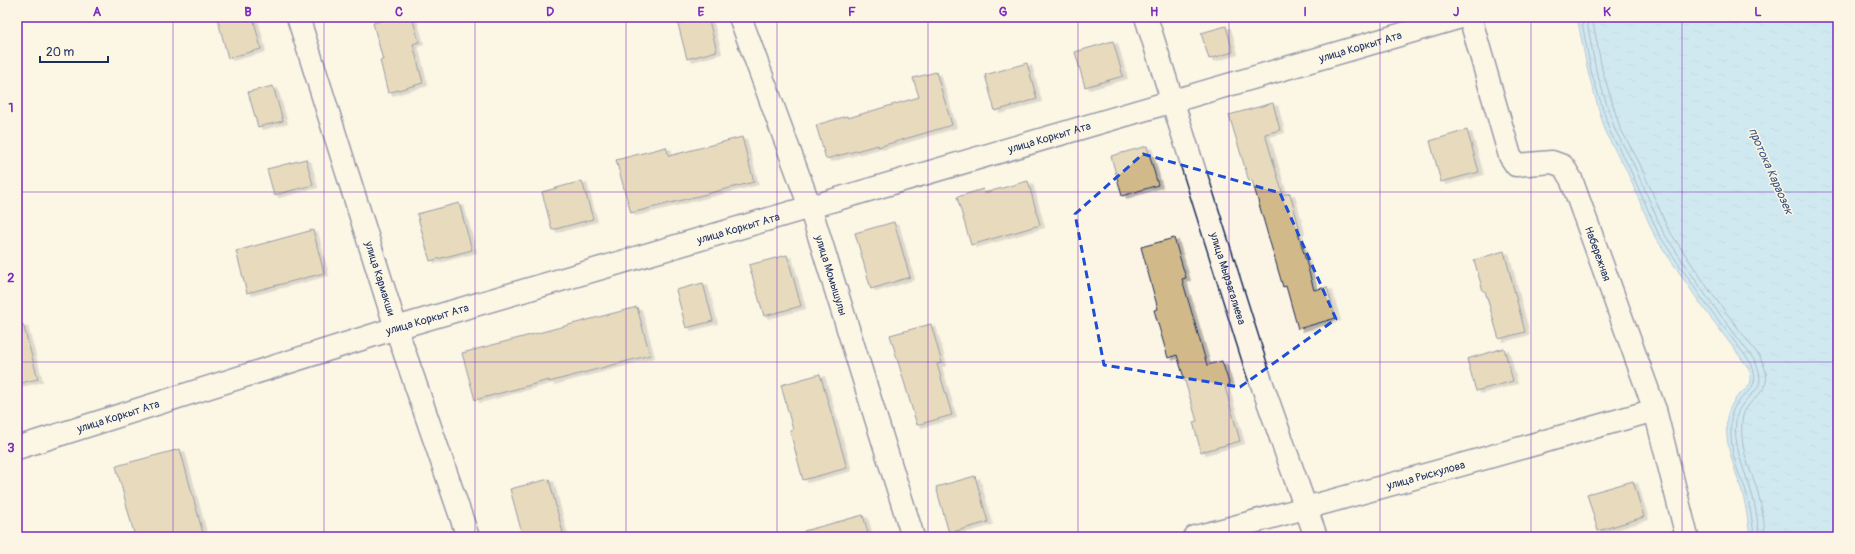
<svg xmlns="http://www.w3.org/2000/svg" width="1855" height="554" viewBox="0 0 1855 554" font-family="Pangolin,sans-serif">
	<style>
		.water { fill: url(#water-ripples); stroke: #6894bd }
		.lines { fill: none; stroke-linecap: round; stroke-linejoin: round }
		.shore { stroke: #4f739e; stroke-width: 1 }
		.building { fill: #d1b989; stroke: #1b2f5e; filter: url(#shadow) }
		.minor-casing { stroke: #1b2f5e; stroke-width: 25 }
		.minor { stroke: #fcf5e5; stroke-width: 22 }
		.marked { fill: none; stroke: #1d4ed8; stroke-width: 3; stroke-dasharray: 8 5; stroke-linejoin: round }
		.grid { fill: none; stroke: #7b2cbf; stroke-width: 1; stroke-opacity: 0.55 }
		.labels { text-anchor: middle; stroke-width: 3; stroke-linejoin: round; paint-order: stroke }
		.street-label { font-size: 11px; fill: #1b2f5e; stroke: #fcf5e5 }
		.water-label { font-size: 12px; font-style: italic; fill: #3b5986; stroke: #fcf5e5 }
		.neatline { fill: none; stroke: #7b2cbf; stroke-width: 1.5 }
		.grid-label { font-size: 13px; text-anchor: middle; font-weight: bold; fill: #7b2cbf }
	</style>
	<defs>
		<pattern id="water-ripples" width="26" height="14" patternUnits="userSpaceOnUse"><rect width="26" height="14" fill="#9cd8fd"/><path d="M2 4q2-2 4 0t4 0M15 11q2-2 4 0t4 0" fill="none" stroke="#86badb"/></pattern>
		<filter id="shadow"><feDropShadow dx="4.5" dy="2.5" stdDeviation="0" flood-color="#0004"/></filter>
	</defs>
	<rect width="100%" height="100%" fill="#fcf5e5"/>
	<filter id="ink" filterUnits="userSpaceOnUse"><feTurbulence type="fractalNoise" baseFrequency=".025" numOctaves="2"/><feDisplacementMap in="SourceGraphic" scale="8" xChannelSelector="R" yChannelSelector="G"/><feConvolveMatrix kernelMatrix="1 2 1 2 8 2 1 2 1" color-interpolation-filters="sRGB"/></filter>
	<g filter="url(#ink)">
		<path class="water" d="M 1577,17 L 1838,17 L 1838,537 L 1750,537 C 1748,521 1746,504 1741,489 C 1734,465 1724,444 1727,418 C 1728,412 1732,403 1736,398 C 1740,393 1751,387 1751,380 C 1752,375 1749,370 1747,366 L 1700,303 L 1655,237 L 1626,169 L 1606,134 L 1588,72 Z"/>
		<g class="lines">
			<path class="shore" d="M 1581,17 L 1591,71 L 1610,132 L 1629,167 L 1659,235 L 1703,300 L 1751,363 C 1765,396 1734,390 1731,419 C 1730,437 1732,455 1738,471 C 1740,477 1743,483 1745,488 C 1749,503 1753,521 1754,537
				M 1586,17 L 1596,70 L 1615,130 L 1634,165 L 1663,232 L 1707,297 L 1755,361 C 1772,396 1740,391 1736,420 C 1733,443 1742,464 1749,485 C 1755,501 1758,521 1759,537
				M 1592,17 L 1602,69 L 1620,128 L 1639,162 L 1668,229 L 1712,294 L 1760,357 C 1781,396 1745,393 1742,421 C 1740,444 1747,463 1755,483 C 1760,497 1765,522 1765,537"/>
		</g>
		<path class="building" d="M 217,17 L 253,17 L 261,49 L 228,58 Z
			M 395,17 L 412,17 L 419,42 L 413,44 L 423,83 L 388,93 L 380,60 L 383,60 L 373,23 Z
			M 704,17 L 708,17 L 717,51 L 687,59 L 678,24 Z
			M 1226,26 L 1233,52 L 1209,59 L 1201,33 Z
			M 1113,41 L 1123,76 L 1085,87 L 1075,52 Z
			M 1027,63 L 1037,99 L 995,111 L 985,75 Z
			M 936,72 L 952,125 L 878,147 L 878,145 L 826,159 L 816,125 L 847,116 L 848,118 L 919,97 L 913,78 Z
			M 273,86 L 283,121 L 258,127 L 248,92 Z
			M 1273,103 L 1280,130 L 1265,134 L 1283,195 L 1290,193 L 1300,231 L 1298,232 L 1314,290 L 1327,287 L 1336,318 L 1298,329 L 1286,286 L 1283,287 L 1252,180 L 1249,181 L 1229,115 Z
			M 1467,130 L 1479,172 L 1441,182 L 1430,141 Z
			M 742,137 L 754,182 L 631,213 L 616,160 L 666,147 L 669,156 Z
			M 1147,146 L 1158,185 L 1122,196 L 1111,156 Z
			M 306,159 L 313,185 L 274,195 L 267,169 Z
			M 582,181 L 593,219 L 552,230 L 542,192 Z
			M 1028,181 L 1040,225 L 971,245 L 957,197 L 983,189 L 984,193 Z
			M 459,203 L 472,250 L 430,261 L 417,214 Z
			M 894,222 L 910,277 L 871,289 L 855,233 Z
			M 313,230 L 324,273 L 247,293 L 236,251 Z
			M 1174,238 L 1186,278 L 1182,279 L 1207,365 L 1222,361 L 1230,386 L 1225,387 L 1240,441 L 1201,452 L 1193,422 L 1197,421 L 1177,355 L 1168,358 L 1154,310 L 1158,309 L 1141,247 Z
			M 1504,251 L 1525,332 L 1499,339 L 1485,291 L 1483,291 L 1474,260 Z
			M 787,255 L 801,306 L 764,316 L 749,265 Z
			M 703,283 L 713,321 L 686,328 L 676,290 Z
			M 637,307 L 650,355 L 549,382 L 549,380 L 475,400 L 462,353 Z
			M 23,324 L 38,379 L 17,384 L 17,325 Z
			M 931,324 L 942,363 L 937,364 L 952,415 L 917,425 L 890,335 Z
			M 1504,348 L 1513,381 L 1476,391 L 1467,359 Z
			M 820,374 L 847,468 L 803,480 L 790,431 L 793,430 L 781,385 Z
			M 180,449 L 204,537 L 135,537 L 116,466 Z
			M 975,476 L 988,522 L 949,533 L 936,487 Z
			M 549,479 L 564,537 L 523,537 L 510,489 Z
			M 1633,481 L 1644,517 L 1598,531 L 1587,494 Z
			M 863,515 L 869,537 L 805,537 L 804,531 Z"/>
		<g class="lines">
			<defs>
				<g id="minor">
					<path id="s1" d="M 298,17 L 396,328 L 468,537"/>
					<path id="s2" d="M 740,17 L 810,207 L 913,537"/>
					<path id="s3" d="M 1146,17 L 1257,370 L 1316,537"/>
					<path id="s4" d="M 1470,17 L 1510,156 L 1516,165 L 1552,162 L 1563,166 L 1571,179 L 1655,410 L 1687,537"/>
					<path id="s5" d="M 17,448 L 396,328 L 1461,17"/>
					<path id="s6" d="M 1195,537 C 1349,498 1502,453 1655,410"/>
				</g>
			</defs>
			<use href="#minor" class="minor-casing"/>
			<use href="#minor" class="minor"/>
		</g>
	</g>
	<path d="M0 0H1855V554H0ZM 1143,154 L 1280,193 L 1336,319 L 1240,387 L 1104,365 L 1075,214 Z" fill="#fcf5e5" fill-opacity=".55" fill-rule="evenodd"/>
	<path class="marked" d="M 1143,154 L 1280,193 L 1336,319 L 1240,387 L 1104,365 L 1075,214 Z"/>
	<path class="grid" d="M 173,17 L 173,537M 324,17 L 324,537M 475,17 L 475,537M 626,17 L 626,537M 777,17 L 777,537M 928,17 L 928,537M 1078,17 L 1078,537M 1229,17 L 1229,537M 1380,17 L 1380,537M 1531,17 L 1531,537M 1682,17 L 1682,537M 17,192 L 1838,192M 17,362 L 1838,362"/>
	<g class="labels">
		<g class="street-label">
			<text dy="4" stroke="none"><textPath href="#s5" startOffset="1402">улица Коркыт Ата</textPath></text>
			<text dy="4" stroke="none"><textPath href="#s5" startOffset="1078">улица Коркыт Ата</textPath></text>
			<text dy="4" stroke="none"><textPath href="#s5" startOffset="754">улица Коркыт Ата</textPath></text>
			<text dy="4" stroke="none"><textPath href="#s4" startOffset="298">Набережная</textPath></text>
			<text dy="4" stroke="none"><textPath href="#s2" startOffset="274">улица Момышулы</textPath></text>
			<text dy="4" stroke="none"><textPath href="#s1" startOffset="274">улица Кармакши</textPath></text>
			<text dy="4" stroke="none"><textPath href="#s3" startOffset="274">улица Мырзагалиева</textPath></text>
			<text dy="4" stroke="none"><textPath href="#s5" startOffset="430">улица Коркыт Ата</textPath></text>
			<text dy="4" stroke="none"><textPath href="#s5" startOffset="106">улица Коркыт Ата</textPath></text>
			<text dy="4" stroke="none"><textPath href="#s6" startOffset="239">улица Рыскулова</textPath></text>
		</g>
		<g class="water-label">
			<text transform="translate(1771 171) rotate(66)" y="4">протока Караозек</text>
		</g>
	</g>
	<rect width="1855" height="554" fill="none" stroke="#fcf5e5" stroke-width="44"/>
	<path d="M40 56v6h68v-6" fill="none" stroke="#1b2f5e" stroke-width="2"/>
	<text x="46" y="56" font-size="12" fill="#1b2f5e" stroke="#fcf5e5" stroke-width="3" paint-order="stroke">20 m</text>
	<rect x="22" y="22" width="1811" height="510" class="neatline"/>
	<g class="grid-label">
		<text x="97" y="16">A</text>
		<text x="248" y="16">B</text>
		<text x="399" y="16">C</text>
		<text x="550" y="16">D</text>
		<text x="701" y="16">E</text>
		<text x="852" y="16">F</text>
		<text x="1003" y="16">G</text>
		<text x="1154" y="16">H</text>
		<text x="1305" y="16">I</text>
		<text x="1456" y="16">J</text>
		<text x="1607" y="16">K</text>
		<text x="1758" y="16">L</text>
		<text x="11" y="112">1</text>
		<text x="11" y="282">2</text>
		<text x="11" y="452">3</text>
	</g>
</svg>
